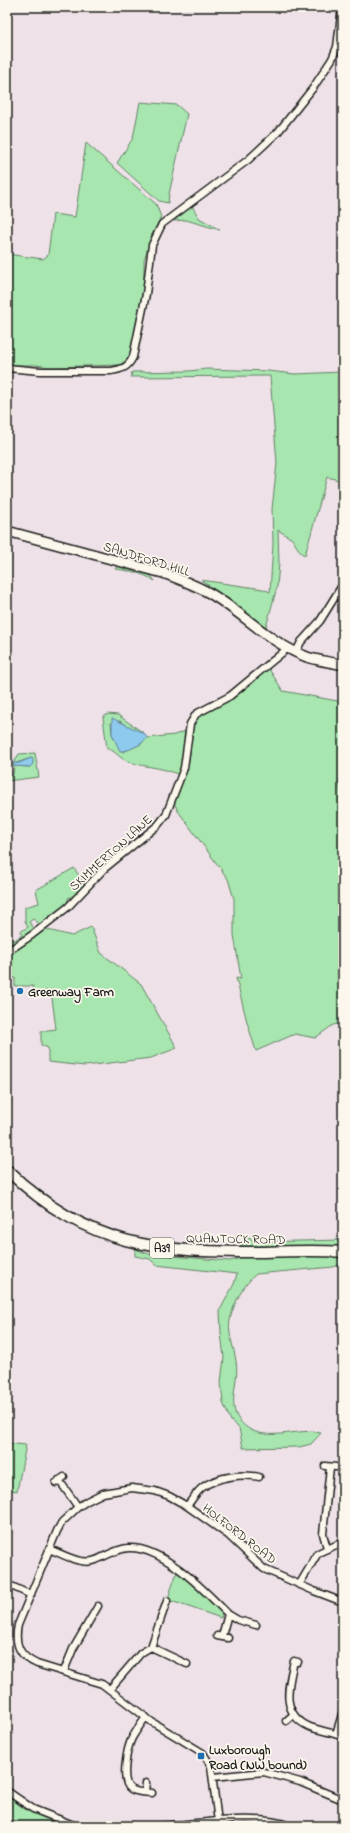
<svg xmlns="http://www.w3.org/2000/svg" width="350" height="1833" viewBox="0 0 350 1833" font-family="'Indie Flower',sans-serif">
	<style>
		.green { fill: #a7e6ae; stroke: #628165; fill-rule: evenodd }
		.water { fill: #8ecaee; stroke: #60849a }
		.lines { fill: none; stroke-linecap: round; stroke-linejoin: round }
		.street-casing { stroke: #1c1c1c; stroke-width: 9 }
		.secondary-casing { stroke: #1c1c1c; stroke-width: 12 }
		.primary-casing { stroke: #1c1c1c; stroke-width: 13 }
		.street { stroke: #fbf7ec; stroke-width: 6 }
		.secondary { stroke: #fbf7ec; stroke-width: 9 }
		.primary { stroke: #fbf7ec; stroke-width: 10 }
		.poi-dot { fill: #1f6fb2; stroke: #fbf7ec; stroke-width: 1.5 }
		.labels { text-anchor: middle; stroke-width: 3.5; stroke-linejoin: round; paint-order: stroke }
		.shield { fill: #fbf7ec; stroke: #5f5e5a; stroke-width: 1 }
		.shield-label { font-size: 12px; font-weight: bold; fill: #1c1c1c }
		.street-label { font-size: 13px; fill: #1c1c1c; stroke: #fbf7ec }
		.poi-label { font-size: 13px; font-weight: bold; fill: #1c1c1c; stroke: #fbf7ec; text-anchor: start }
	</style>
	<rect width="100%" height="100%" fill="#eee2e8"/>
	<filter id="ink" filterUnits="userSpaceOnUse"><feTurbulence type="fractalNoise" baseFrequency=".025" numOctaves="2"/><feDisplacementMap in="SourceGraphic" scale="8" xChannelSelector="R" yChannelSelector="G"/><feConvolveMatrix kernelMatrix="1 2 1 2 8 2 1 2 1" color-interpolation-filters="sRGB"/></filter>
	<g filter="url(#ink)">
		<path class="green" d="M 140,102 L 177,105 L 187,114 L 169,194 L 168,203 L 159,201 L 117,163 L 133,138 Z
			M 86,143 L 156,204 L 161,217 L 152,235 L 144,260 L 144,288 L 130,357 L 120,365 L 50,367 L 36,365 L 17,365 L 7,363 L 7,254 L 43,259 L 48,255 L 53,214 L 75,217 Z
			M 192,206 L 199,218 L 220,230 L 186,220 L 174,221 Z
			M 206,369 L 268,371 L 295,374 L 343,372 L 343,481 L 327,477 L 305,555 L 301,553 L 292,539 L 278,530 L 279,563 L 277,587 L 266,627 L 201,580 L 263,589 L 270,592 L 273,543 L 272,509 L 277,463 L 270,376 L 131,377 L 132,372 L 189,371 Z
			M 117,566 L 150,575 L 155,581 C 142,573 131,571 115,569 Z
			M 267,669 L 269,669 L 283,691 L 343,702 L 343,722 L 341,722 L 341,732 L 343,732 L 343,777 L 340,778 L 339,780 L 343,809 L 343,1023 L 333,1025 L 315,1038 L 295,1034 L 256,1051 L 247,1022 L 236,978 L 241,979 L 234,935 L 234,899 L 228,879 L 178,811 L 174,803 L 189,761 L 193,725 L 199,714 L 230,699 Z
			M 108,714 L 118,715 L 145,734 L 138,732 L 120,721 L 111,723 L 112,734 L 123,752 L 141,744 L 147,738 L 174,735 L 186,731 L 185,753 L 179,775 C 162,766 142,768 125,760 C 118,757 114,749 107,749 L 103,717 Z
			M 35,753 L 39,777 L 7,781 L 13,774 L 14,766 L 30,767 L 31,758 L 13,764 L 19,754 Z
			M 74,868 L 84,883 L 76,895 L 68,898 L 67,905 L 42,924 L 48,930 L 72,936 L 91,927 L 101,953 L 141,984 L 177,1048 L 151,1058 L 85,1066 L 48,1062 L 48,1048 L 41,1045 L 41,1031 L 56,1029 L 51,990 L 44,991 L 44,996 L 34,996 L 33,986 L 15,986 L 15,978 L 11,978 L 11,985 L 7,985 L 7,941 L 11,938 L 13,941 L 22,935 L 20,932 L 28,927 L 25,922 L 25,907 L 39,903 L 36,890 ZM 33,919 L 40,924 L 45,931 L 39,934 L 29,922 Z
			M 250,1237 L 254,1242 L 343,1240 L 343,1248 L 323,1246 L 240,1246 Z
			M 135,1249 L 149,1254 L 230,1261 L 251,1255 L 333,1256 L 343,1258 L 343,1264 L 333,1267 L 256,1274 C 244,1285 235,1300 231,1316 C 226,1332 234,1345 236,1361 C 239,1376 232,1392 234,1407 C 235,1417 242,1425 251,1430 C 274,1441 299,1427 321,1433 L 311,1444 L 299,1447 L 243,1448 L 239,1428 L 231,1421 L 223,1403 L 221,1382 L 224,1358 L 221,1333 L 220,1310 L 234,1284 L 237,1274 L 156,1265 L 150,1259 L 135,1256 Z
			M 7,1443 L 26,1445 L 17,1491 L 7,1489 Z
			M 177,1572 L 186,1577 L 218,1609 L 222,1614 L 221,1618 L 171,1601 L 168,1598 Z
			M 7,1794 L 26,1810 L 25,1804 L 76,1826 L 7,1826 Z"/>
		<path class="water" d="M 112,718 L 145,734 L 147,738 C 143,744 127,752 120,751 L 112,734 Z
			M 31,758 L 33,759 L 33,764 L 30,767 L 13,766 L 14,763 L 19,763 Z"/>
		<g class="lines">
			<defs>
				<path id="street" d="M 7,368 L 40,371 L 111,371 C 122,369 128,368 133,357 L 146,294 L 152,245 L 162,224 L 248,160 L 278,132 L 313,88 L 332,59 L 337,47 L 342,7
					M 296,652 L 301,642 L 320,621 L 343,584
					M 7,952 L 32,935 L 68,907 L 104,869 L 158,825 L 166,815 L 184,768 L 190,724 L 196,714 L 230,696 L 288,648
					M 325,1466 L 336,1467
					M 59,1480 L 78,1507
					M 56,1483 L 64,1477
					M 187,1506 C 192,1500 197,1491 203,1487 C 217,1477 243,1473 259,1477
					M 327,1548 L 323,1534 L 330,1467
					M 49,1549 C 63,1554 81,1566 96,1560 C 106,1556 116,1549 128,1548 C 163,1546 205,1591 228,1614
					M 7,1584 L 31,1595
					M 299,1585 L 318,1553 L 343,1542
					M 217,1636 L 228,1638
					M 222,1636 L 228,1614 L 238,1620 L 256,1625
					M 151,1647 L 187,1664
					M 298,1662 L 294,1661 C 288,1687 280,1714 310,1727 C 321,1731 332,1732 343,1737
					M 64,1671 L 73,1649 L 98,1606
					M 110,1689 L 141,1653 L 151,1647 L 167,1601
					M 146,1717 C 141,1724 136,1731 132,1738 C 127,1748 120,1782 131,1789 C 137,1793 145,1792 152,1793
					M 286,1721 L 293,1715
					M 336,1734 L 343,1711
					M 213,1777 L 264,1772 L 300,1782 L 343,1800
					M 7,1791 L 33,1809 L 76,1826
					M 145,1792 L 146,1783
					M 218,1822 L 211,1766 L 203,1753 L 152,1722 L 102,1684 L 37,1664 C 19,1656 14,1644 18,1625 L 57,1531 L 62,1522 L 78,1507 L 87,1501 L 103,1493 L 132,1488 L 155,1491 L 169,1496 L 187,1506 L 228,1535 L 264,1569 L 314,1591 L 343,1602
					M 164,1826 C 198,1824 259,1813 290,1826"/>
				<path id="secondary" d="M 7,531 L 163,573 C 179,579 196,585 211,594 C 243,613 271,644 307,657 C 319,661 331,662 343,665"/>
				<path id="primary" d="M 7,1170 C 89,1248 157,1252 264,1252 C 290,1251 317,1250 343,1252"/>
			</defs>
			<use href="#street" class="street-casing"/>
			<use href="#secondary" class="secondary-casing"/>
			<use href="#primary" class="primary-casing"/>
			<use href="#street" class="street"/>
			<use href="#secondary" class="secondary"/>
			<use href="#primary" class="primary"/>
		</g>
	</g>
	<g class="poi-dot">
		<circle cx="20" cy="991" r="4"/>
		<rect x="197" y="1752" width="8" height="8" rx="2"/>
	</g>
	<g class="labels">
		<rect class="shield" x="150" y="1238" width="24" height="20" rx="3"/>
		<g class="shield-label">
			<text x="162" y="1252">A39</text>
		</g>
		<g class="street-label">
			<text transform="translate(147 558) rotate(17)" y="5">SANDFORD HILL</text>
			<text transform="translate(110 852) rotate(-42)" y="5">SKIMMERTON LANE</text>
			<text transform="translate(236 1238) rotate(1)" y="5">QUANTOCK ROAD</text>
			<text transform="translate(240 1533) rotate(38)" y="5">HOLFORD ROAD</text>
		</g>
		<g class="poi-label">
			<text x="28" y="996">Greenway Farm</text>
			<text x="209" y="1754">Luxborough<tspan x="209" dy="15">Road (NW bound)</tspan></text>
		</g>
	</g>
	<rect width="350" height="1833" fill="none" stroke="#fbf7ec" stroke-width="24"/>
	<rect x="12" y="12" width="326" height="1809" fill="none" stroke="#1c1c1c" stroke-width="1.5" filter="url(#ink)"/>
</svg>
